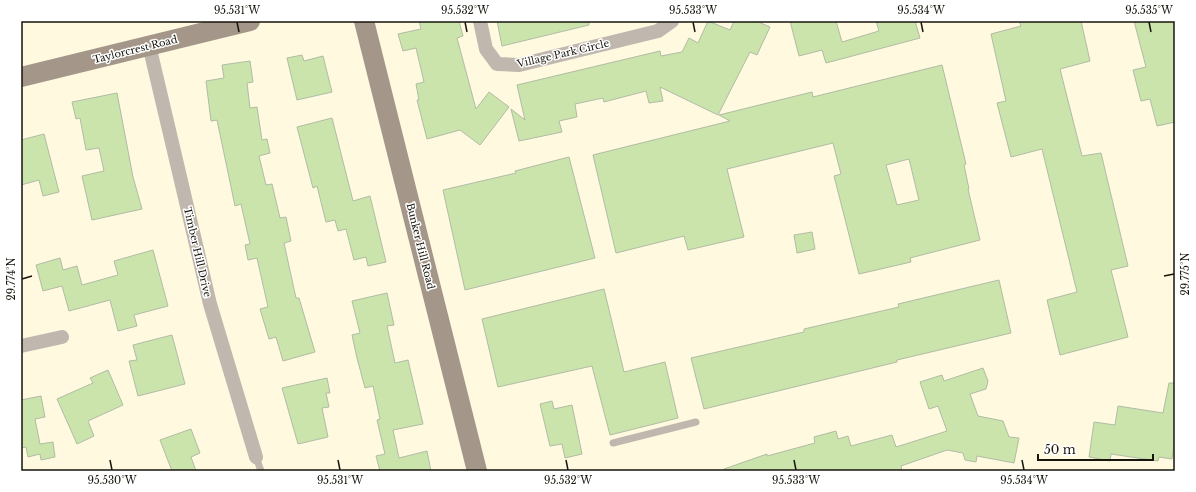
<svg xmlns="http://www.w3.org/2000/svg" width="1196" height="492" viewBox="0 0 1196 492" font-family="'Libre Baskerville',serif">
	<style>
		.building { fill: #cae4ac; stroke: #b1bca5; fill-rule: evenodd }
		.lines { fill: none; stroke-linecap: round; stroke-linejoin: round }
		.lane { stroke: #c0b7ae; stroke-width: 7 }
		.street { stroke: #c0b7ae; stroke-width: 14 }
		.secondary { stroke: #a4978a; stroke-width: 20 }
		.ticks { fill: none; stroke: #17150c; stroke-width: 1.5 }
		.labels { text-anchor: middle; stroke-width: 3; stroke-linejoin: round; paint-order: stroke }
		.street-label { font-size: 10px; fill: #17150c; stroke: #fff }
		.neatline { fill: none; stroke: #17150c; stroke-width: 1.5 }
		.ticks-label { font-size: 10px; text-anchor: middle; fill: #17150c }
	</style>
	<rect width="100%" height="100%" fill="#fef9df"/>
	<path class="building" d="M 419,21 L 459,21 L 463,36 L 457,38 L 476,109 L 489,92 L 509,107 L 480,145 L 460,130 L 427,139 L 417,100 L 419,100 L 416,84 L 424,82 L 416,48 L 403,51 L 398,34 L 421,29 Z
		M 497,21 L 589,21 L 589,25 L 502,46 Z
		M 708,21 L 730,30 L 734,21 L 756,21 L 770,27 L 757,55 L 750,52 L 718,115 L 660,87 L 663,101 L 649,103 L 646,91 L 604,102 L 603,98 L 575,104 L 577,117 L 559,121 L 562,132 L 519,141 L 511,109 L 525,120 L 517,85 L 660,51 L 661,56 L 682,52 L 689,38 L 698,43 Z
		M 790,21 L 836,21 L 842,42 L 879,31 L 876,21 L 915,21 L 920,38 L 826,63 L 822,50 L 799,56 Z
		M 1019,21 L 1081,21 L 1090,61 L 1060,69 L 1082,156 L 1101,153 L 1128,266 L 1111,270 L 1128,337 L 1060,355 L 1047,300 L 1077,292 L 1042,149 L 1011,157 L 997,103 L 1006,101 L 991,34 L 1021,26 Z
		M 1134,21 L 1175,21 L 1175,122 L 1157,126 L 1150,99 L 1141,101 L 1133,70 L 1146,67 Z
		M 302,55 L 304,61 L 323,56 L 332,92 L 297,100 L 287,58 Z
		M 250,61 L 253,82 L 247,83 L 250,108 L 257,107 L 262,140 L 267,139 L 270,153 L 259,156 L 266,185 L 272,184 L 280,218 L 286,217 L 291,241 L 284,243 L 296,298 L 299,298 L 315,352 L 283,361 L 276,337 L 269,339 L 260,309 L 268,307 L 257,258 L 248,260 L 245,245 L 250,244 L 241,204 L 235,206 L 217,120 L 211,121 L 206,81 L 224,78 L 222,65 Z
		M 942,65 L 966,164 L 964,165 L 969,189 L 968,189 L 980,240 L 910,258 L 911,262 L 859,274 L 834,176 L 841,174 L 833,143 L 727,169 L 744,237 L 688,250 L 684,236 L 616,253 L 593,155 L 730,121 L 719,115 L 812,92 L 813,97 ZM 909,159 L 919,200 L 897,205 L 886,165 Z
		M 117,93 L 133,177 L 142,209 L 92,220 L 82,176 L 104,171 L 99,148 L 86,150 L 80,118 L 76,119 L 72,102 Z
		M 332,118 L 353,201 L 370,196 L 386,262 L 368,266 L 366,257 L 354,260 L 346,229 L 338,231 L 335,220 L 326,222 L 317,186 L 313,188 L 297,127 Z
		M 44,134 L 59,192 L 43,196 L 39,180 L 21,185 L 21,140 Z
		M 569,157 L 595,258 L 465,290 L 443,190 L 516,173 L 515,171 Z
		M 812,232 L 815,249 L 797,253 L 794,235 Z
		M 153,250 L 168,306 L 134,315 L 137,326 L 118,331 L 110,300 L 69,311 L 62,286 L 43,291 L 36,265 L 60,258 L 63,270 L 77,266 L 82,285 L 118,275 L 114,261 Z
		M 999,280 L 1011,333 L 897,360 L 897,362 L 704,409 L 691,358 L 804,332 L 804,329 L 899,307 L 898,304 Z
		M 604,289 L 624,372 L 665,362 L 678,418 L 610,435 L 592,366 L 498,387 L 482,319 Z
		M 387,293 L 394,325 L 387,326 L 395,363 L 408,360 L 423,424 L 393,430 L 399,458 L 427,451 L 431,471 L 380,471 L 376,456 L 385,454 L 377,420 L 380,419 L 373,386 L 365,388 L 357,358 L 352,335 L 360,333 L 352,301 Z
		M 172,335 L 185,384 L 138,396 L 129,361 L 137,360 L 133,345 Z
		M 983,368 L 988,381 L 986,389 L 970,394 L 978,416 L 1003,421 L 1009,437 L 1019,438 L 1014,463 L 977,456 L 976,462 L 965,460 L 963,453 L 947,450 L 901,466 L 902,471 L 724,471 L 724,469 L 767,454 L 767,456 L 815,443 L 814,437 L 836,431 L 838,439 L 848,436 L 851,446 L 892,435 L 896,447 L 947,431 L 938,406 L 929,409 L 920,382 L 942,375 L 944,381 Z
		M 108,370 L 123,405 L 88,421 L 94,436 L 77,444 L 57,399 L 93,383 L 90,378 Z
		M 327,378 L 330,393 L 326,393 L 329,407 L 322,408 L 328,437 L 298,444 L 282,388 Z
		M 1169,383 L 1175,383 L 1175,438 L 1172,459 L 1159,457 L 1158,461 L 1111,454 L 1110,461 L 1089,457 L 1094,422 L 1115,425 L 1118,406 L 1163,413 Z
		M 41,396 L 45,417 L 35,419 L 40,444 L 53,442 L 55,457 L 41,460 L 40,454 L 28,457 L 26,447 L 21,448 L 21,400 Z
		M 552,401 L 554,409 L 572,405 L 582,454 L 565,458 L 562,444 L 550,446 L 540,404 Z
		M 191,429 L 200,453 L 191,457 L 196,471 L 172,471 L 160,440 Z"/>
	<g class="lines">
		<path class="lane" d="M 613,443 L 696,422
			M 256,457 L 261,471"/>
		<path class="street" d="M 480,21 L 486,49 L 497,64 L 519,65 L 658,31 L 672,21
			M 149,45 L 210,304 L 256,457
			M 21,346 L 62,337"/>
		<path class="secondary" d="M 364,21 L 477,471
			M 21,77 L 250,21"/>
	</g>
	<path class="ticks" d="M 237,22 L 239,32M 465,22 L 467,32M 693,22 L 695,32M 921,22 L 923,32M 1149,22 L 1151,32M 1164,276 L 1174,274M 22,279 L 32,276M 110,460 L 112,470M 338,460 L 340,470M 566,460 L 568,470M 794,460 L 796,470M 1022,460 L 1024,470"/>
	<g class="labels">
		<g class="street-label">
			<text transform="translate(135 49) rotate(-14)" y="4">Taylorcrest Road</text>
			<text transform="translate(563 53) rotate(-13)" y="4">Village Park Circle</text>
			<text transform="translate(421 246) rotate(76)" y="4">Bunker Hill Road</text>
			<text transform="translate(198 252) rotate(77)" y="4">Timber Hill Drive</text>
		</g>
	</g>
	<rect width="1196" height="492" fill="none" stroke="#ffffff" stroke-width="44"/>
	<path d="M1038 454v6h115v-6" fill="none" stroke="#17150c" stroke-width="2"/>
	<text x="1044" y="454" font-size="12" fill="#17150c" stroke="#ffffff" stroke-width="3" paint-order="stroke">50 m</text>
	<rect x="22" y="22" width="1152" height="448" class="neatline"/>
	<g class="ticks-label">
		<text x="237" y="14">95.531°W</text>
		<text x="465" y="14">95.532°W</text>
		<text x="693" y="14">95.533°W</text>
		<text x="921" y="14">95.534°W</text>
		<text x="1149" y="14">95.535°W</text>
		<text transform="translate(1185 274) rotate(-90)" y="4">29.775°N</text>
		<text transform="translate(11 279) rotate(-90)" y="4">29.774°N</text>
		<text x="112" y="484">95.530°W</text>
		<text x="340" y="484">95.531°W</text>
		<text x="568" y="484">95.532°W</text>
		<text x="796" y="484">95.533°W</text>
		<text x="1024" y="484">95.534°W</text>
	</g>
</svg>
